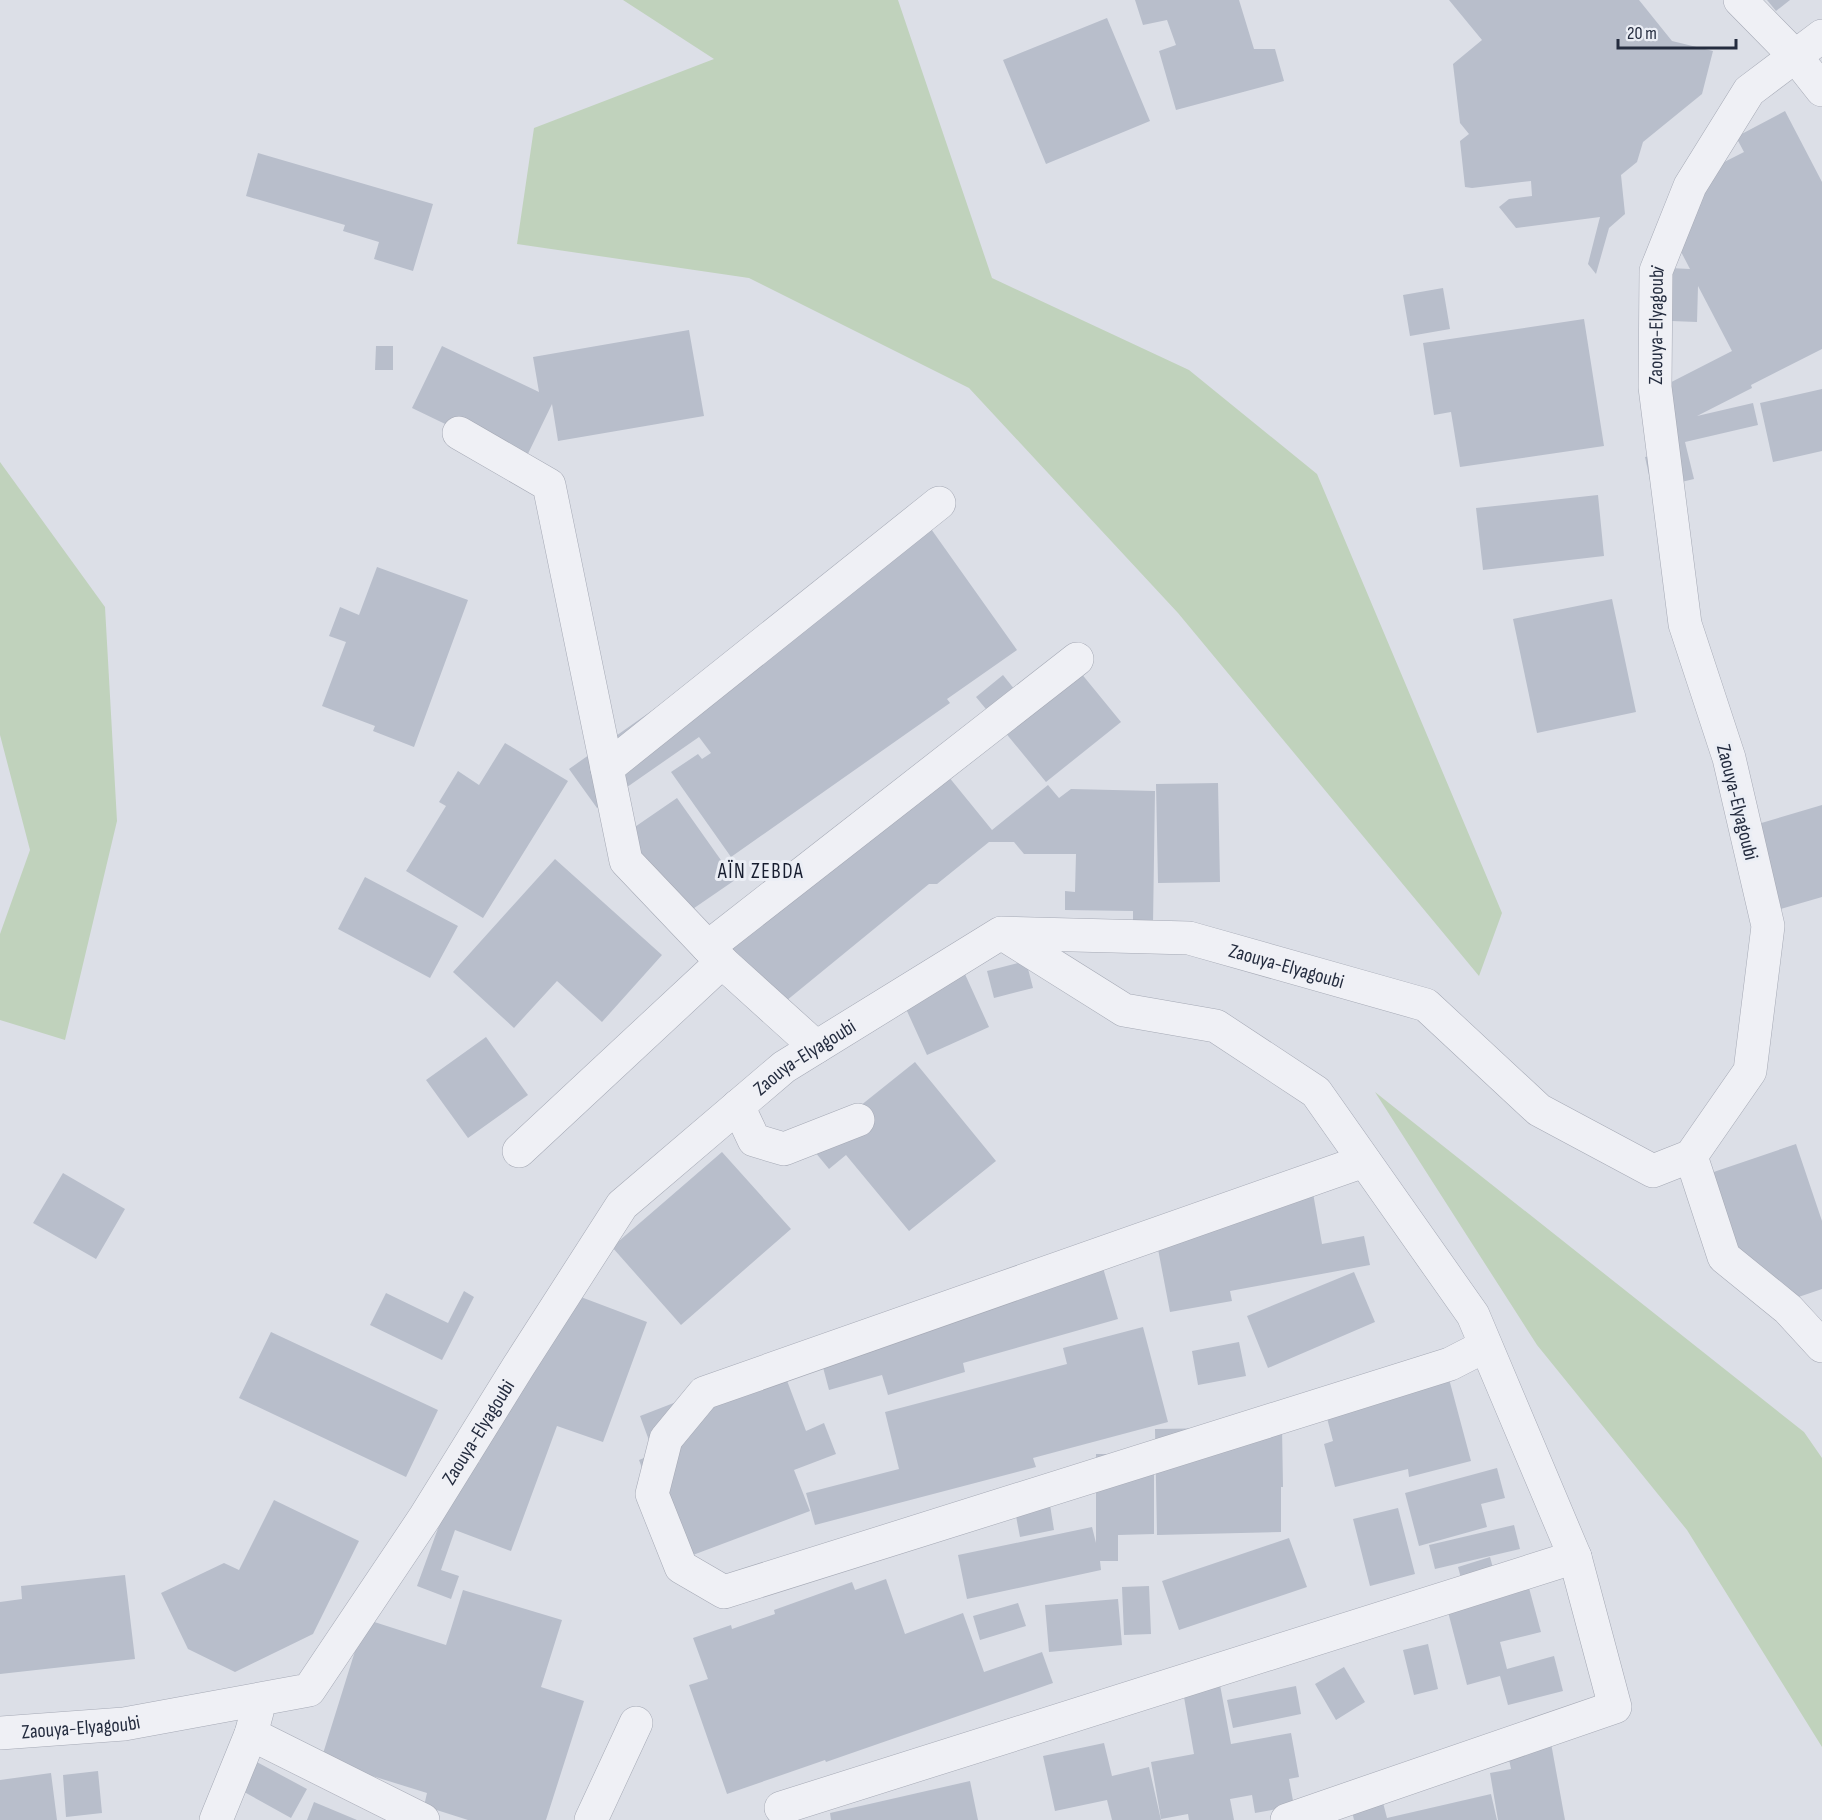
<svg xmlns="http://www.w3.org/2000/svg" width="1822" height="1820" viewBox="0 0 1822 1820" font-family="'Sofia Sans Condensed',sans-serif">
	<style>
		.green { fill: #c0d2bc }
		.building { fill: #b8becb }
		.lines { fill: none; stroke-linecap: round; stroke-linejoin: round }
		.minor-casing { stroke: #a5a9b5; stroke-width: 34 }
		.minor { stroke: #eff0f5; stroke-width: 33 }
		.labels { text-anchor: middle; stroke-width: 6; stroke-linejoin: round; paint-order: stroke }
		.street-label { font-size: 20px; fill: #242c3f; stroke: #ebeef5 }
		.neighbourhood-label { font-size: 21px; letter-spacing: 1.5px; fill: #171d2f; stroke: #ebeef5 }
	</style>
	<rect width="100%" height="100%" fill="#dcdfe7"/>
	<path class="green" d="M 623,0 L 898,0 L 992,278 L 1189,370 L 1317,474 L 1502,913 L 1479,976 L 1178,613 L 969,388 L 749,278 L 517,244 L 534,128 L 714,59 Z
		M 0,462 L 105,607 L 117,821 L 65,1040 L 0,1020 L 0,934 L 30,850 L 0,735 Z
		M 1375,1092 L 1804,1432 L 1822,1458 L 1822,1747 L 1687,1530 L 1537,1345 Z"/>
	<path class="building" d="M 1135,0 L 1239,0 L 1254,49 L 1275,49 L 1284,81 L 1176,110 L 1159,51 L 1176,45 L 1167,20 L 1143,25 Z
		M 1449,0 L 1639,0 L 1672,41 L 1713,51 L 1702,94 L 1643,142 L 1637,162 L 1621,175 L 1625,214 L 1609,228 L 1596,274 L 1588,264 L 1600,217 L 1516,228 L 1499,207 L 1509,199 L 1532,196 L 1531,181 L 1472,188 L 1465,187 L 1460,141 L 1469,134 L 1460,123 L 1453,64 L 1482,40 Z
		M 1767,0 L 1790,0 L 1776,11 Z
		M 1107,18 L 1150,121 L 1046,164 L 1003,60 Z
		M 1785,111 L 1822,182 L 1822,349 L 1751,385 L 1752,388 L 1697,416 L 1753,403 L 1758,425 L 1685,442 L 1694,479 L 1652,489 L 1645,457 L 1667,452 L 1646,395 L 1732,351 L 1698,286 L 1697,322 L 1646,320 L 1649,267 L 1690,269 L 1665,221 L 1673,188 L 1744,152 L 1736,137 Z
		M 258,153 L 433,204 L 413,271 L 374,259 L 379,242 L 343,231 L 345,225 L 246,196 Z
		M 1443,288 L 1450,329 L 1410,336 L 1403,295 Z
		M 1584,319 L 1604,446 L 1460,467 L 1451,412 L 1434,415 L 1423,343 Z
		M 689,330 L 704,416 L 558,441 L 552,404 L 524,462 L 412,408 L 442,346 L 539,392 L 533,357 Z
		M 376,346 L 393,346 L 393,370 L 375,370 Z
		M 1822,389 L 1822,451 L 1773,462 L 1760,403 Z
		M 1598,495 L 1604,556 L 1483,570 L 1476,508 Z
		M 924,519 L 1017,650 L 947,699 L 950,703 L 731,857 L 671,772 L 698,754 L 702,759 L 711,753 L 699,737 L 597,808 L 569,769 Z
		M 377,567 L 468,600 L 414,747 L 373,731 L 375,726 L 322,706 L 346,642 L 329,636 L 340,607 L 359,615 Z
		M 1612,599 L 1636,712 L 1537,733 L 1513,619 Z
		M 1067,656 L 1121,722 L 1046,782 L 976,697 L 1003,675 L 1019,695 Z
		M 505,743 L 568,781 L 483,918 L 406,871 L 446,806 L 439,802 L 458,771 L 479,785 Z
		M 944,771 L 992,830 L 1048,785 L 1059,798 L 1071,789 L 1155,791 L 1153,924 L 1133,924 L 1133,911 L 1065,910 L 1065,891 L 1075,892 L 1076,854 L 1024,854 L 1014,842 L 989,842 L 937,884 L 929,884 L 775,1010 L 714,936 Z
		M 1218,783 L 1220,882 L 1158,883 L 1156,784 Z
		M 677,798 L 735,880 L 668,926 L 610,844 Z
		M 1822,805 L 1822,897 L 1774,911 L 1748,827 Z
		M 555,859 L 662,955 L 602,1022 L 557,981 L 514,1028 L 453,972 Z
		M 365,877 L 458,926 L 430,978 L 338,929 Z
		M 1026,961 L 1033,988 L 994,998 L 987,971 Z
		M 964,972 L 989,1027 L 927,1055 L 902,1000 Z
		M 486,1037 L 528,1095 L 468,1138 L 426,1080 Z
		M 915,1062 L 996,1161 L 909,1231 L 846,1155 L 829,1169 L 810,1146 Z
		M 1796,1144 L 1822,1221 L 1822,1289 L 1769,1307 L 1728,1272 L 1696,1178 Z
		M 722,1152 L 791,1229 L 681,1325 L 612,1247 Z
		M 63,1173 L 125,1209 L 96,1259 L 33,1223 Z
		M 1313,1193 L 1322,1244 L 1364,1236 L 1370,1265 L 1230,1291 L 1232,1301 L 1170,1312 L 1153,1223 Z
		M 1101,1261 L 1118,1319 L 963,1363 L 965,1372 L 888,1395 L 882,1375 L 829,1390 L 816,1341 Z
		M 1354,1272 L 1375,1322 L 1268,1368 L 1247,1316 Z
		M 464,1291 L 474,1297 L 442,1360 L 370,1325 L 386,1293 L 448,1323 Z
		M 565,1291 L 647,1322 L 603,1442 L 557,1426 L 511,1551 L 455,1530 L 441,1570 L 459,1576 L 451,1599 L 417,1586 L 464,1457 L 479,1463 L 534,1312 Z
		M 1143,1327 L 1168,1422 L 1033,1458 L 1036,1467 L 815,1525 L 806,1493 L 899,1469 L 885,1412 L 1067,1364 L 1063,1348 Z
		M 271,1332 L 438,1410 L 406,1477 L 239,1398 Z
		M 1239,1342 L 1246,1376 L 1198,1385 L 1192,1351 Z
		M 780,1362 L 806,1431 L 824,1423 L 836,1454 L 794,1470 L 810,1511 L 677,1561 L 639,1460 L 654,1454 L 640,1416 Z
		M 1445,1364 L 1471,1461 L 1409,1477 L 1408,1469 L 1335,1487 L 1324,1444 L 1333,1441 L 1321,1395 Z
		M 1282,1427 L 1283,1487 L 1281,1487 L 1281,1532 L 1157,1535 L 1155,1429 Z
		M 1096,1454 L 1154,1454 L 1154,1534 L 1118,1535 L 1118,1561 L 1100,1561 L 1101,1570 L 967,1599 L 958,1555 L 1092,1527 L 1096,1543 Z
		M 1497,1468 L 1505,1498 L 1481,1504 L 1487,1527 L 1419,1546 L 1405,1493 Z
		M 274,1500 L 359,1541 L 313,1634 L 235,1672 L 188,1649 L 161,1593 L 224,1563 L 239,1570 Z
		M 1050,1505 L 1054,1530 L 1020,1537 L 1015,1511 Z
		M 1398,1508 L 1415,1574 L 1370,1586 L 1353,1519 Z
		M 1514,1525 L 1520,1549 L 1435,1569 L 1429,1545 Z
		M 1289,1538 L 1307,1587 L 1179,1630 L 1162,1581 Z
		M 1490,1557 L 1493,1568 L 1461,1578 L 1458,1567 Z
		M 125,1575 L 135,1659 L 0,1674 L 0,1602 L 22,1599 L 21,1586 Z
		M 886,1579 L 905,1634 L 963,1613 L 984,1672 L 1042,1652 L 1053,1683 L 826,1762 L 825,1760 L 727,1794 L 689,1685 L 708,1679 L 693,1638 L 731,1625 L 732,1629 L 775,1614 L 774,1610 L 852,1582 L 855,1590 Z
		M 1149,1586 L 1151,1634 L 1124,1635 L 1122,1587 Z
		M 1529,1588 L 1541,1632 L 1500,1642 L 1507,1669 L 1554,1656 L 1563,1691 L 1508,1705 L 1500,1676 L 1467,1685 L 1447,1608 Z
		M 463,1590 L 562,1620 L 541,1687 L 584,1701 L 546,1820 L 468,1820 L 424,1806 L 427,1793 L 321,1760 L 365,1619 L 446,1645 Z
		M 1118,1599 L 1122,1645 L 1049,1652 L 1045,1605 Z
		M 1018,1603 L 1026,1626 L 980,1640 L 973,1616 Z
		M 1428,1644 L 1438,1689 L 1414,1695 L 1403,1650 Z
		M 1344,1667 L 1365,1702 L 1336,1720 L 1315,1684 Z
		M 1218,1674 L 1231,1744 L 1291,1733 L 1299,1777 L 1289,1779 L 1294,1806 L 1255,1813 L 1252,1795 L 1230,1799 L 1234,1820 L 1189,1820 L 1188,1814 L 1161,1819 L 1151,1762 L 1194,1754 L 1181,1680 Z
		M 1296,1686 L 1301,1714 L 1233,1728 L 1227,1700 Z
		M 1549,1732 L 1565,1820 L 1498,1820 L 1490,1773 L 1511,1769 L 1505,1740 Z
		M 1104,1743 L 1112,1776 L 1149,1767 L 1161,1820 L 1112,1820 L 1107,1800 L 1055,1811 L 1043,1756 Z
		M 253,1760 L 307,1789 L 291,1818 L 237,1788 Z
		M 98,1771 L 102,1813 L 66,1817 L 63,1775 Z
		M 51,1773 L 57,1820 L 0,1820 L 0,1780 Z
		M 970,1781 L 978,1820 L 831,1820 L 830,1813 Z
		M 1348,1794 L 1381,1795 L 1387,1818 L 1491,1794 L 1497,1820 L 1354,1820 Z
		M 314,1802 L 357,1820 L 307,1820 Z"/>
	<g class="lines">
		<defs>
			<g id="minor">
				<path d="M 1740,0 L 1796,57 L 1822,90"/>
				<path d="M 459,433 L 549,485 L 626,861 L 722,962 L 816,1047"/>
				<path d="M 607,768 L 939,503"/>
				<path d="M 1003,934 L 1124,1010 L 1216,1026 L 1316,1092 L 1473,1315 L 1575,1557 L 1615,1707 L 1287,1820"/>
				<path d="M 708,947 L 1077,659"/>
				<path d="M 738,1106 L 754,1140 L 784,1149 L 858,1120"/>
				<path d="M 519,1151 L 722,962"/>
				<path d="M 1691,1156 L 1724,1257 L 1788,1309 L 1822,1346"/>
				<path d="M 1364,1161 L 704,1393 L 666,1439 L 652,1494 L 681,1567 L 724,1592 L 1450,1364 L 1485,1346"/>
				<path id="s1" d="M 0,1733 L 124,1724 L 309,1690 L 425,1517 L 518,1367 L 622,1205 L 784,1067 L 1001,933 L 1189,938 L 1426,1005 L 1539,1110 L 1653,1171 L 1691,1156 L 1750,1071 L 1768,926 L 1729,758 L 1685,624 L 1655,387 L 1656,271 L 1690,186 L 1749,91 L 1822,36"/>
				<path d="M 251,1734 L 423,1820"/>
				<path d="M 781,1808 L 1575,1557"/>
				<path d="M 216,1820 L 251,1734 L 257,1712"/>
				<path d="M 591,1820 L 636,1723"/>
			</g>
		</defs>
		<use href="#minor" class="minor-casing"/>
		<use href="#minor" class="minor"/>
	</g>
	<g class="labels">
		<g class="street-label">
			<text dy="7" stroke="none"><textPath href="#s1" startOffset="2980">Zaouya-Elyagoubi</textPath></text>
			<text transform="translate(1738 802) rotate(76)" y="7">Zaouya-Elyagoubi</text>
			<text dy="7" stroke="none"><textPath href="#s1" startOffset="1647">Zaouya-Elyagoubi</textPath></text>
			<text dy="7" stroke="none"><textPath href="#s1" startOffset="1125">Zaouya-Elyagoubi</textPath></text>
			<text dy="7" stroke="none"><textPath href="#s1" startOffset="621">Zaouya-Elyagoubi</textPath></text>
			<text dy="7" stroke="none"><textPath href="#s1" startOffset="81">Zaouya-Elyagoubi</textPath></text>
		</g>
		<g class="neighbourhood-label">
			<text x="761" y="878">AÏN ZEBDA</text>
		</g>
	</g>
	<path d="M1618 39v9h118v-9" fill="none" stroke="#242c3f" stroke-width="3"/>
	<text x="1627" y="39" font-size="18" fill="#242c3f" stroke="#ebeef5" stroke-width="4.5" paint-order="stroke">20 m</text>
</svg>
